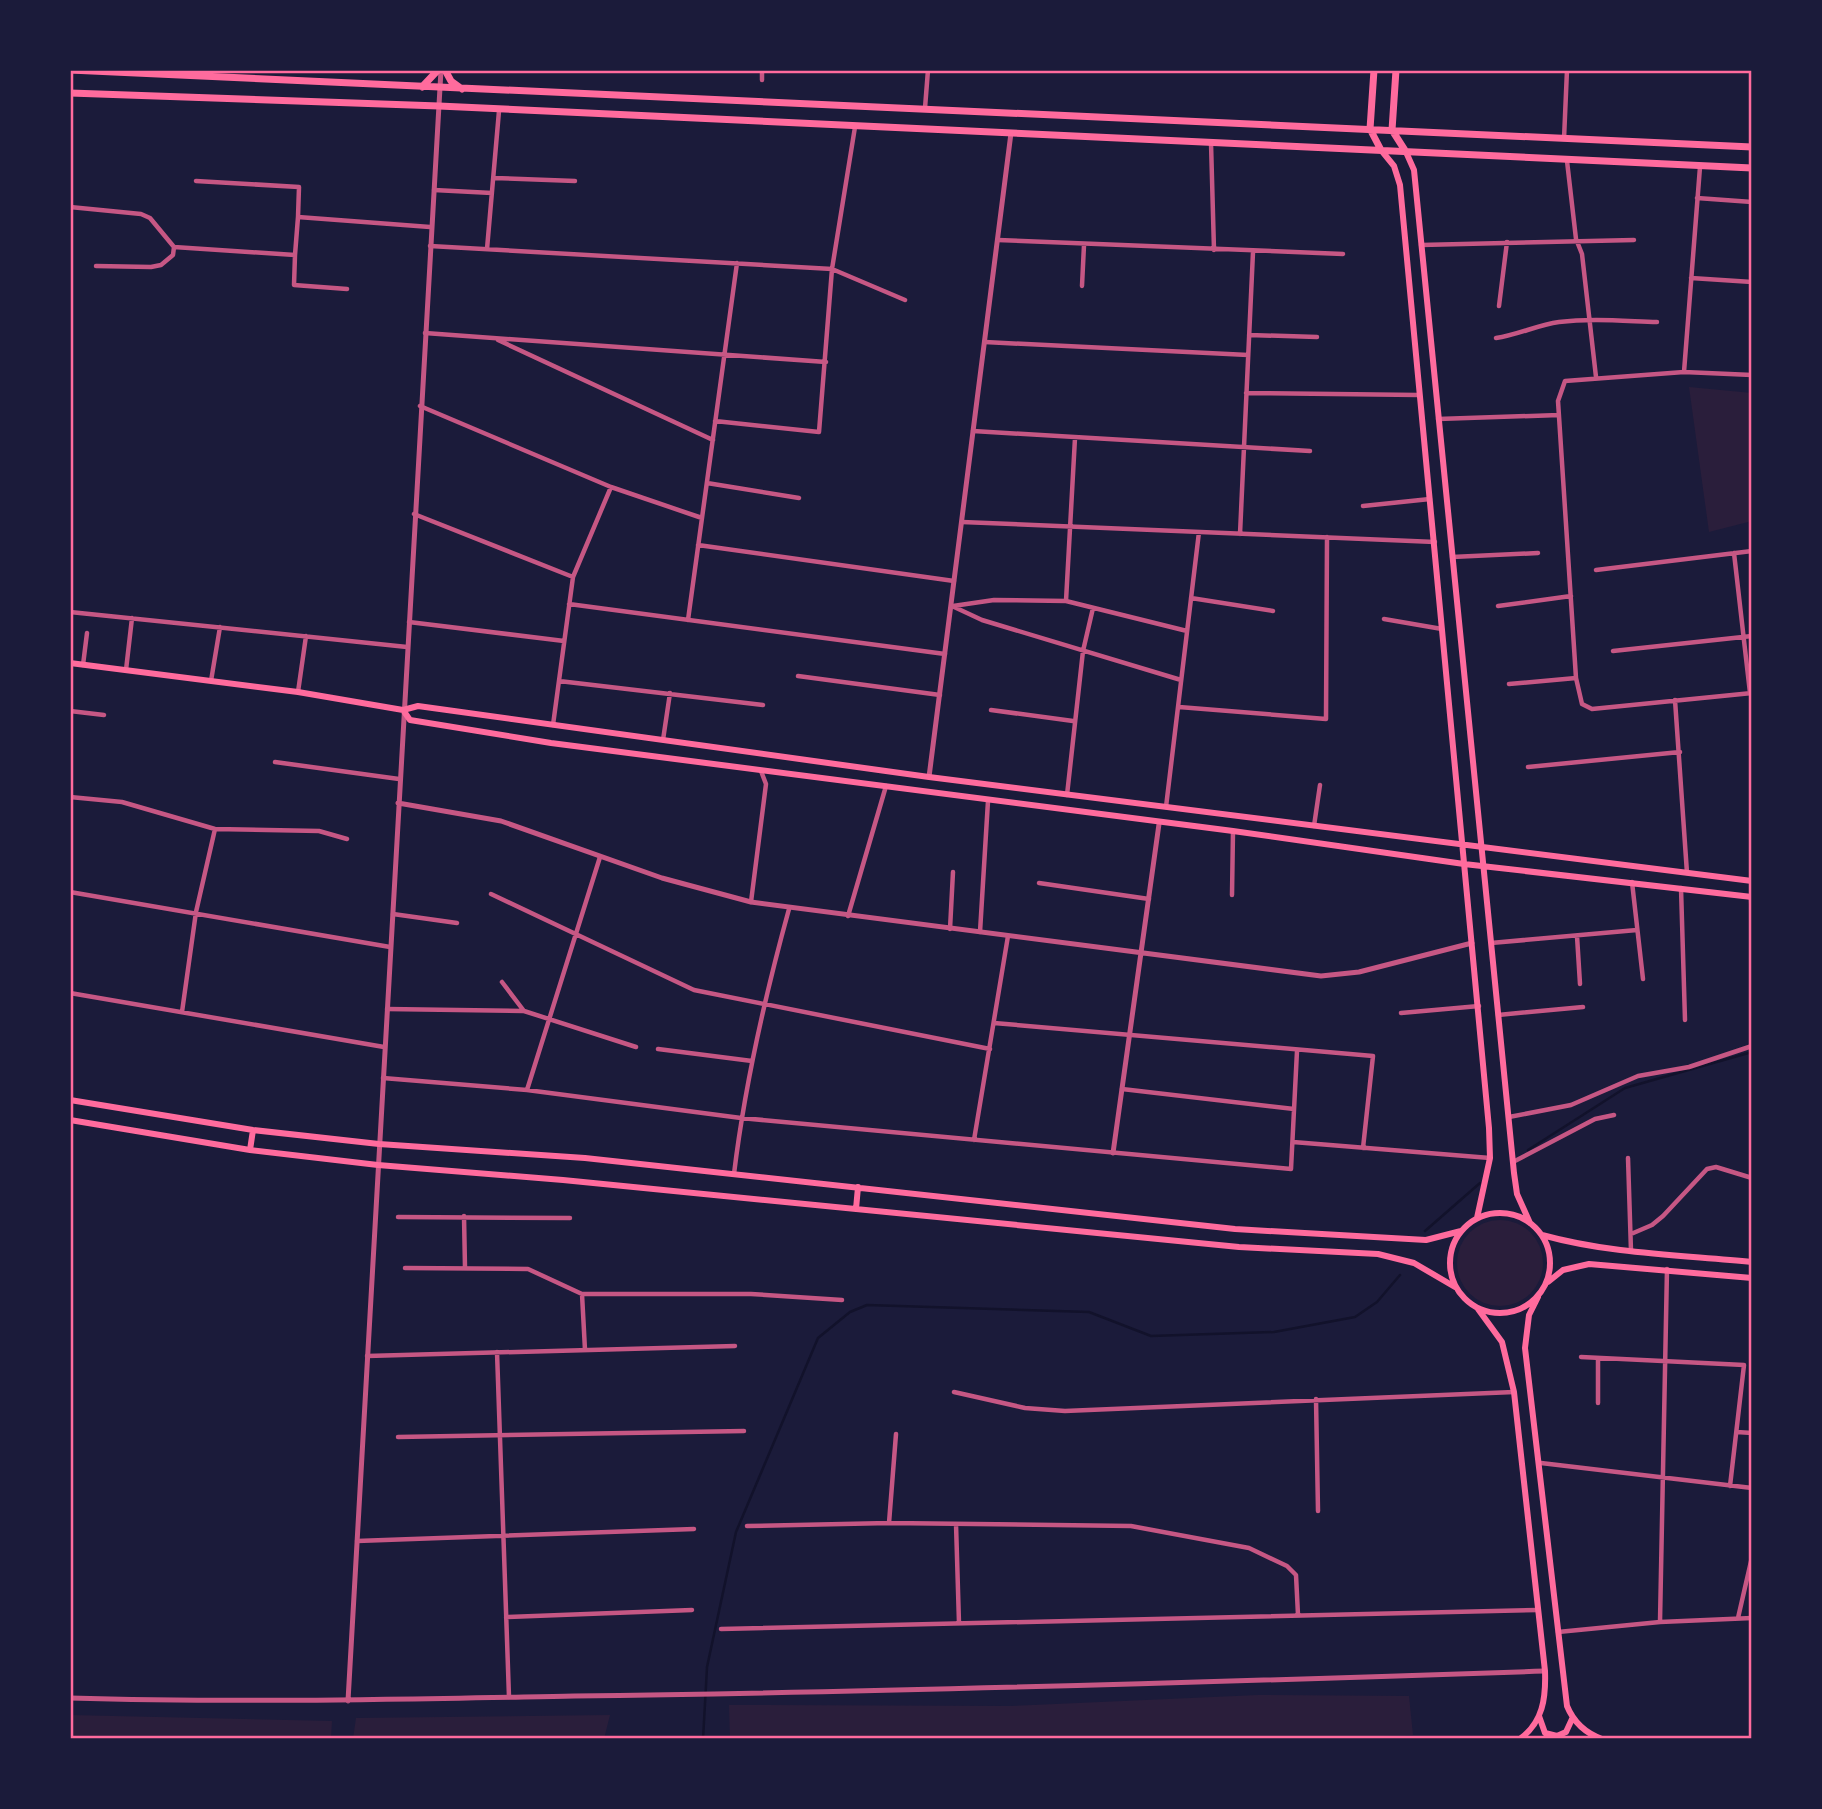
<svg xmlns="http://www.w3.org/2000/svg" width="1822" height="1809" viewBox="0 0 1822 1809" font-family="'Libre Baskerville',serif">
	<style>
		.green { fill: #2a1e3b }
		.lines { fill: none; stroke-linecap: round; stroke-linejoin: round }
		.stream { stroke: #12122b; stroke-width: 2.5 }
		.minor { stroke: #c65784; stroke-width: 4.5 }
		.tertiary { stroke: #c65784; stroke-width: 5 }
		.secondary { stroke: #ff6b9d; stroke-width: 6 }
		.primary { stroke: #ff6b9d; stroke-width: 7 }
		.neatline { fill: none; stroke: #ff6b9d; stroke-width: 2.5 }
	</style>
	<rect width="100%" height="100%" fill="#1b1b3a"/>
	<path class="green" d="M 1689,387 L 1752,393 L 1752,521 L 1709,532 Z
		M1457 1263a43 43 0 1 1 86 0a43 43 0 1 1-86 0Z
		M 1258,1695 L 1409,1696 L 1413,1735 L 1297,1739 L 730,1739 L 729,1705 L 1010,1706 Z
		M 70,1715 L 332,1721 L 331,1739 L 70,1739 Z
		M 610,1715 L 604,1739 L 353,1739 L 356,1718 Z"/>
	<g class="lines">
		<path class="stream" d="M 1528,1150 L 1625,1088 L 1752,1052
			M 1425,1231 L 1480,1183
			M 703,1739 L 707,1667 L 736,1532 L 818,1338 L 850,1312 L 867,1305 L 1089,1312 L 1151,1336 L 1274,1332 L 1355,1317 L 1377,1302 L 1400,1275"/>
		<path class="minor" d="M 762,80 L 762,70
			M 925,108 L 928,70
			M 1564,139 L 1567,70
			M 1211,143 L 1214,250
			M 1567,161 L 1576,239 L 1582,254 L 1596,377
			M 494,178 L 575,181
			M 196,181 L 299,187 L 298,217
			M 434,190 L 492,193
			M 1697,198 L 1752,202
			M 70,207 L 141,214 L 150,218 L 174,247 L 295,255 L 298,217 L 430,227
			M 998,240 L 1343,254
			M 1421,245 L 1634,240
			M 430,246 L 832,269 L 905,300
			M 487,249 L 499,111
			M 295,255 L 294,285 L 347,289
			M 96,266 L 151,267 L 161,265 L 173,255 L 174,247
			M 1691,278 L 1752,282
			M 1082,286 L 1084,245
			M 1499,306 L 1507,242
			M 425,333 L 826,362
			M 1249,335 L 1317,337
			M 1496,338 C 1518,335 1537,325 1559,322 C 1591,318 1624,321 1657,322
			M 498,340 L 713,440
			M 985,342 L 1248,355
			M 1684,372 L 1700,167
			M 1752,375 L 1684,372 L 1565,381 L 1558,401 L 1576,678 L 1582,704 L 1592,709 L 1752,693
			M 1246,393 L 1418,395
			M 420,406 L 611,487 L 702,518
			M 1438,419 L 1559,415
			M 715,421 L 819,432 L 832,269 L 855,127
			M 973,431 L 1310,451
			M 1075,438 L 1066,601 L 1187,631
			M 707,483 L 799,498
			M 1363,506 L 1430,499
			M 414,514 L 573,577
			M 962,522 L 1435,542
			M 1240,534 L 1253,252
			M 698,545 L 954,581
			M 1734,553 L 1750,693
			M 1452,557 L 1538,553
			M 1596,570 L 1752,551
			M 1191,598 L 1273,611
			M 569,604 L 945,654
			M 952,606 L 982,620 L 1181,680
			M 953,606 L 994,600 L 1066,601
			M 1498,606 L 1571,596
			M 70,612 L 407,647
			M 1384,619 L 1442,629
			M 688,620 L 737,263
			M 409,622 L 564,641
			M 1613,651 L 1752,636
			M 83,665 L 87,633
			M 126,670 L 132,618
			M 798,676 L 940,695
			M 211,681 L 220,627
			M 559,681 L 763,705
			M 1509,684 L 1576,678
			M 298,692 L 306,636
			M 1675,700 L 1687,873
			M 1179,707 L 1326,719 L 1327,537
			M 991,710 L 1073,721
			M 70,711 L 104,715
			M 553,725 L 573,577 L 611,487
			M 663,740 L 670,693
			M 275,762 L 399,779
			M 1528,767 L 1680,752
			M 1067,795 L 1083,651 L 1093,608
			M 70,797 L 122,802 L 215,829 L 319,831 L 347,839
			M 1166,807 L 1199,532
			M 1314,826 L 1320,785
			M 1632,882 L 1643,979
			M 1039,883 L 1149,899
			M 1681,888 L 1685,1020
			M 70,892 L 390,947
			M 491,894 L 694,990 L 990,1049
			M 1232,895 L 1233,831
			M 1751,897 L 1752,927
			M 751,902 L 766,784 L 761,771
			M 393,914 L 457,923
			M 848,916 L 886,786
			M 950,929 L 953,872
			M 980,932 L 988,801
			M 1577,936 L 1580,984
			M 1491,943 L 1637,930
			M 502,982 L 524,1011 L 636,1047
			M 70,993 L 384,1047
			M 387,1009 L 523,1011
			M 182,1012 L 196,912 L 215,829
			M 1401,1013 L 1479,1006
			M 1498,1015 L 1583,1007
			M 994,1023 L 1373,1056 L 1363,1148
			M 658,1049 L 752,1061
			M 383,1078 L 527,1090 L 741,1118 L 1291,1169 L 1297,1051
			M 1122,1089 L 1294,1109
			M 527,1090 L 600,857
			M 1509,1117 L 1571,1105 L 1638,1076 L 1689,1067 L 1752,1046
			M 974,1140 L 1008,936
			M 1293,1142 L 1490,1158
			M 1628,1158 L 1631,1251
			M 1513,1162 L 1595,1119 L 1614,1115
			M 734,1174 C 745,1083 765,996 789,909
			M 464,1216 L 465,1268
			M 398,1217 L 570,1218
			M 1631,1234 L 1652,1225 L 1663,1216 L 1707,1169 L 1716,1167 L 1752,1178
			M 405,1268 L 528,1269 L 582,1294 L 751,1294 L 842,1300
			M 582,1294 L 585,1350
			M 497,1352 L 509,1697
			M 367,1356 L 735,1346
			M 1581,1357 L 1744,1365 L 1730,1486
			M 1598,1358 L 1598,1403
			M 954,1392 L 1025,1408 L 1065,1411 L 1514,1392
			M 1316,1399 L 1318,1511
			M 1737,1432 L 1752,1433
			M 398,1437 L 744,1431
			M 1541,1463 L 1752,1488
			M 889,1523 L 896,1434
			M 956,1524 L 959,1623
			M 747,1526 L 889,1523 L 1131,1526 L 1249,1548 L 1287,1566 L 1296,1575 L 1298,1615
			M 357,1541 L 694,1529
			M 506,1617 L 692,1610
			M 1738,1618 L 1752,1557
			M 1660,1622 L 1667,1269
			M 721,1629 L 1538,1610
			M 1558,1632 L 1660,1622 L 1752,1618"/>
		<path class="tertiary" d="M 929,777 L 1011,133
			M 398,803 L 501,821 L 662,878 L 751,902 L 1321,976 L 1359,972 L 1472,943
			M 1113,1153 L 1159,824
			M 70,1698 C 238,1703 406,1699 574,1696 C 898,1692 1222,1682 1545,1671
			M 348,1701 L 441,70"/>
		<path class="secondary" d="M 1381,150 L 1394,166 L 1400,185 L 1489,1128 L 1490,1158 L 1477,1218
			M 1406,152 L 1414,170 L 1514,1173 L 1517,1194 L 1530,1223
			M 70,663 L 298,692 L 403,710 L 418,706 L 929,777 L 1752,881
			M 403,710 L 410,720 L 551,743 L 1233,831 L 1464,864 L 1752,897
			M 70,1100 L 253,1130 L 379,1144 L 585,1158 L 1235,1229 L 1426,1240 L 1461,1231
			M 70,1120 L 250,1150 L 378,1165 L 563,1180 L 1239,1247 L 1378,1254 L 1414,1263 L 1455,1287
			M 250,1150 L 253,1130
			M 856,1209 L 858,1187
			M1450 1263a50 50 0 1 1 100 0a50 50 0 1 1-100 0Z
			M 1542,1235 C 1611,1254 1681,1255 1752,1262
			M 1548,1282 L 1563,1270 L 1589,1264 L 1752,1278
			M 1538,1297 L 1529,1315 L 1525,1348 L 1567,1706 C 1574,1723 1585,1733 1602,1739
			M 1478,1309 L 1502,1342 L 1514,1392 L 1545,1671 C 1546,1698 1543,1722 1520,1739
			M 1539,1716 L 1545,1733 L 1557,1736 L 1566,1732 L 1572,1719"/>
		<path class="primary" d="M 70,70 L 1752,147
			M 445,70 L 451,81 L 462,89
			M 1374,70 L 1370,129 L 1381,150
			M 1396,70 L 1392,130 L 1406,152
			M 422,87 L 438,70
			M 70,93 L 439,106 L 1752,168"/>
	</g>
	<rect width="1822" height="1809" fill="none" stroke="#1b1b3a" stroke-width="144"/>
	<rect x="72" y="72" width="1678" height="1665" class="neatline"/>
</svg>
